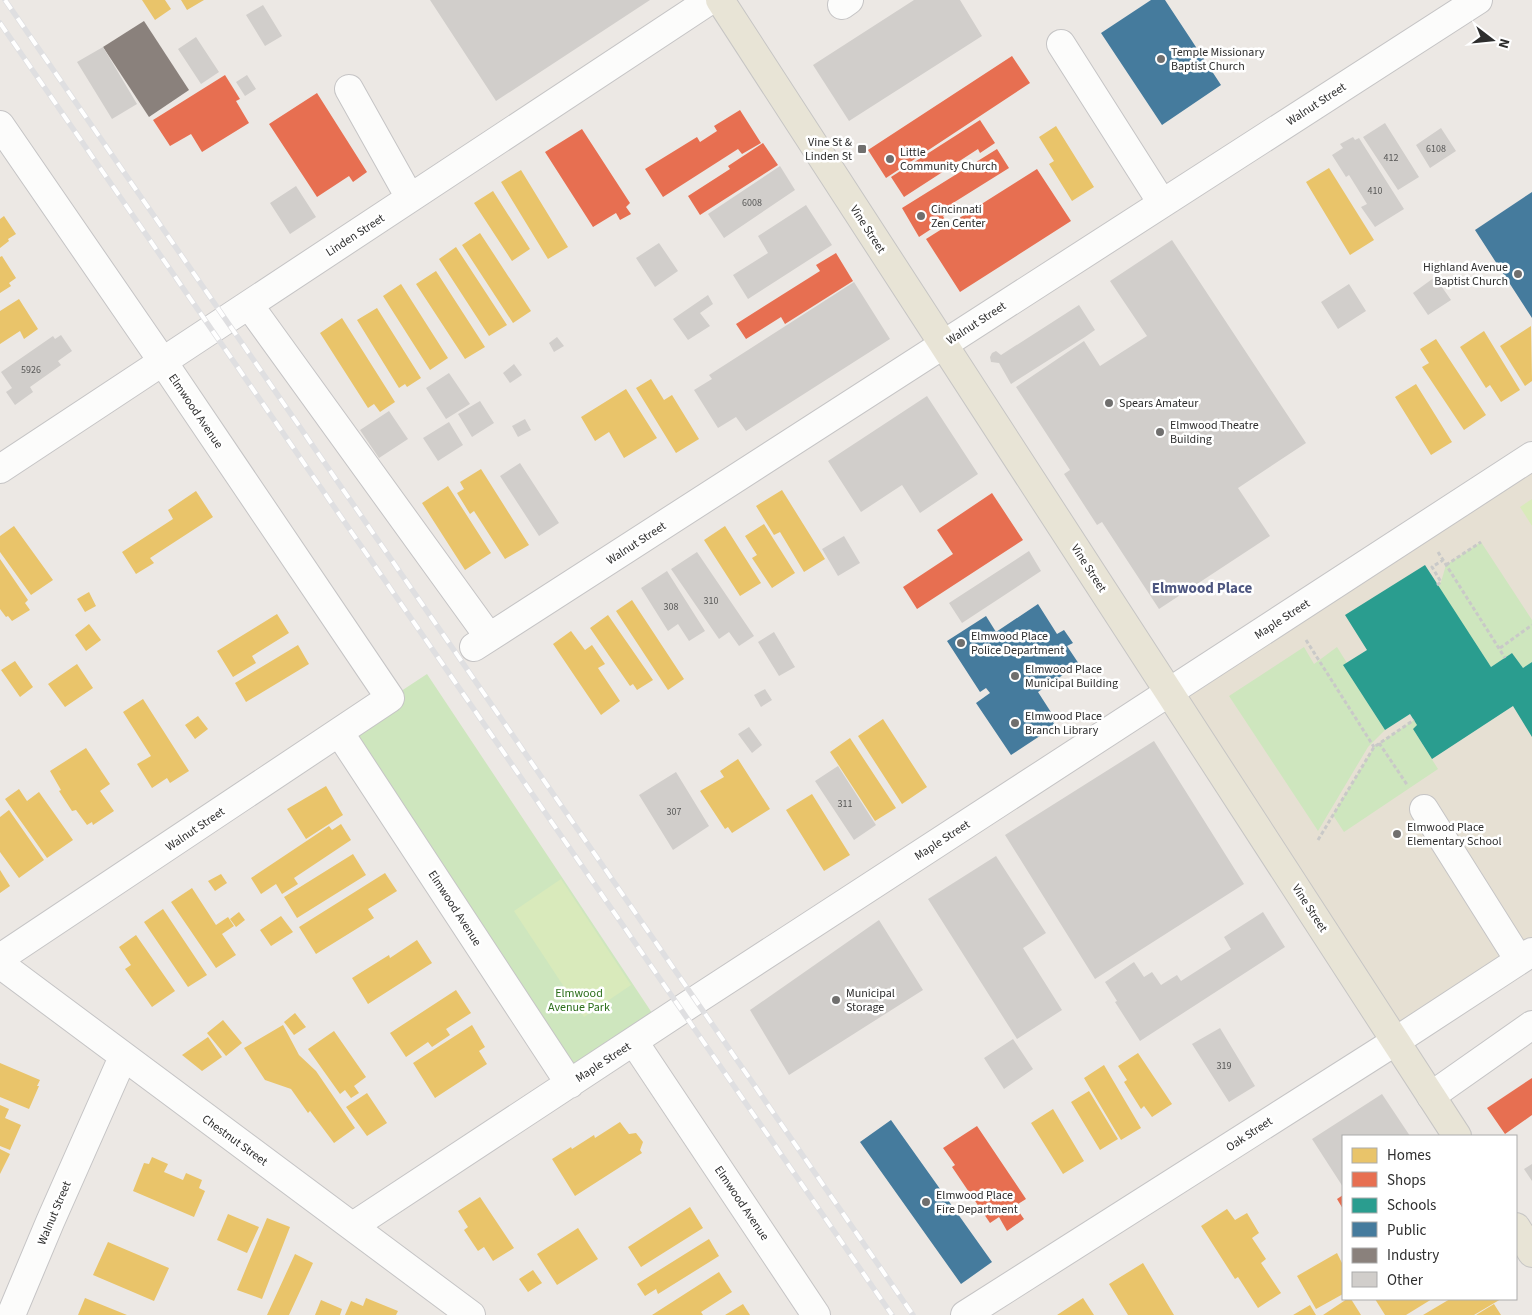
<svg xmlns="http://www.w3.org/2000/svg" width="1532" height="1315" viewBox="0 0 1532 1315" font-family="'Source Sans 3',sans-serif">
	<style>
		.education { fill: #e6e0d3 }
		.green { fill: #cee6be }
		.pitch { fill: #d9eabb }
		.homes { fill: #e9c46a }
		.shops { fill: #e76f51 }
		.schools { fill: #2a9d8f }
		.public { fill: #457b9d }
		.industry { fill: #8a817c }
		.building { fill: #d1cecb }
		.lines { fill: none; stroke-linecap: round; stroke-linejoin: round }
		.minor-casing { stroke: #c5c4c5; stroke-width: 30 }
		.major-casing { stroke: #c6c5c4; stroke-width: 30 }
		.path { stroke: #c9c9c8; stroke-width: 3; stroke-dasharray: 4 2.5; stroke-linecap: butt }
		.minor { stroke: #fcfcfb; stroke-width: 28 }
		.major { stroke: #e8e4d6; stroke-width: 28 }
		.rail-casing { stroke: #dfdfe1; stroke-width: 5.5 }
		.rail { stroke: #fff; stroke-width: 4; stroke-dasharray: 11; stroke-linecap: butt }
		.poi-dot { fill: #706f6e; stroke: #fff; stroke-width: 2 }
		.labels { text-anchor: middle; stroke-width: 5; stroke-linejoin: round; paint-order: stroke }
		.number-label { font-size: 10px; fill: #585857 }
		.poi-label { font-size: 12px; fill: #2e2e2e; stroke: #fff; text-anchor: start }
		.street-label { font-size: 12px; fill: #2e2e2e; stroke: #fff }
		.park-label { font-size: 12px; fill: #2c6e1b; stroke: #fff }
		.quarter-label { font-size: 15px; font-weight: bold; fill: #4d5680; stroke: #fff }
	</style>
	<rect width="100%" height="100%" fill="#ece8e4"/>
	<path class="education" d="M 1532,456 L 1532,952 L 1396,1041 L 1170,692 Z"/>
	<path class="green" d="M 1481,542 L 1532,620 L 1532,662 L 1523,668 L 1512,653 L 1491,667 L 1437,585 L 1441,582 L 1446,565 Z
		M 1304,647 L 1314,664 L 1337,647 L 1347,663 L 1343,665 L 1385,730 L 1368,747 L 1318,831 L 1229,696 Z
		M 427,674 L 660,1025 L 570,1084 L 339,732 Z
		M 1414,720 L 1417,725 L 1413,729 L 1438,769 L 1344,832 L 1333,815 L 1374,747 Z"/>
	<path class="pitch" d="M 1532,499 L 1532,526 L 1520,507 Z
		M 561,879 L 631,985 L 584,1017 L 514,911 Z"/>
	<path class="homes" d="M 142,0 L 165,0 L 171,9 L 155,20 Z
		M 181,0 L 204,0 L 187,10 Z
		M 1056,126 L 1094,187 L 1072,201 L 1049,164 L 1054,161 L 1039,137 Z
		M 1329,168 L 1374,240 L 1350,255 L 1306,182 Z
		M 521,170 L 568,247 L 548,259 L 501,182 Z
		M 493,191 L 530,249 L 512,261 L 474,203 Z
		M 4,216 L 16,234 L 8,239 L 9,241 L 0,248 L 0,219 Z
		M 480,233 L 531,311 L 513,323 L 462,245 Z
		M 456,247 L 507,325 L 489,336 L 439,259 Z
		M 2,256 L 16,278 L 9,283 L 11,286 L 0,293 L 0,257 Z
		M 436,271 L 485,347 L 465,359 L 416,284 Z
		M 401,284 L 448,358 L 430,370 L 383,296 Z
		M 19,299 L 38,329 L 24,339 L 20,331 L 0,344 L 0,311 Z
		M 377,308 L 421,378 L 407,387 L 405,384 L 399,388 L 357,320 Z
		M 342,318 L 395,402 L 380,412 L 374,404 L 368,408 L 320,333 Z
		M 1531,326 L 1532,381 L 1525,386 L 1500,346 Z
		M 1484,331 L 1520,390 L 1501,402 L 1490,385 L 1486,388 L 1460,347 Z
		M 1436,339 L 1486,415 L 1464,430 L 1422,367 L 1429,363 L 1420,349 Z
		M 651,379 L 664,400 L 672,395 L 699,439 L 676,453 L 636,388 Z
		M 1416,384 L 1452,442 L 1431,455 L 1395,397 Z
		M 626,389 L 657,438 L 624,458 L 609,432 L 595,441 L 581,417 Z
		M 481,469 L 529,545 L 505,559 L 474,511 L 470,514 L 457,493 L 464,489 L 460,482 Z
		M 448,486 L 491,553 L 465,570 L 422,503 Z
		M 782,490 L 825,559 L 804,572 L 780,532 L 774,535 L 756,506 Z
		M 196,491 L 213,517 L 150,558 L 154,563 L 136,574 L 122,552 L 173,519 L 168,510 Z
		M 764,524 L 795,573 L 772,588 L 752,558 L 757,555 L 745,536 Z
		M 14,526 L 53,580 L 31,595 L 0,552 L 0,536 Z
		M 725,526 L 761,583 L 740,596 L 704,540 Z
		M 0,559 L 28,600 L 25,603 L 30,610 L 12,621 L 8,616 L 6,617 L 0,609 Z
		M 89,592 L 96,606 L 85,612 L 77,599 Z
		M 632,600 L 684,679 L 668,690 L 616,611 Z
		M 277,614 L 289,633 L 252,656 L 256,663 L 233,677 L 217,651 Z
		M 608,615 L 653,680 L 637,690 L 633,684 L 630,686 L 590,628 Z
		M 89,624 L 101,640 L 86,651 L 75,635 Z
		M 571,631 L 585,650 L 592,645 L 605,664 L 598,668 L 620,701 L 601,715 L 553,644 Z
		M 298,645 L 309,664 L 246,702 L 235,683 Z
		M 15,661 L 33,687 L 20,697 L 1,670 Z
		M 77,664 L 93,688 L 65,707 L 48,684 Z
		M 143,699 L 189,771 L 170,783 L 167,778 L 152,788 L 137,764 L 151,756 L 123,712 Z
		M 198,716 L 208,729 L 195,739 L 185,725 Z
		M 883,719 L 927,787 L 902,804 L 858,736 Z
		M 850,738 L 896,808 L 875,821 L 830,752 Z
		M 86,748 L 110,784 L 100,791 L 114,811 L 93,825 L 92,822 L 87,825 L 76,810 L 72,811 L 59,791 L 61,790 L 50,771 Z
		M 738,759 L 770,809 L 732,833 L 728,827 L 725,829 L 700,791 L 724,777 L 720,771 Z
		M 326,786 L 343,815 L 306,839 L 287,809 Z
		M 19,789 L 27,801 L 39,792 L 73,840 L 47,858 L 5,799 Z
		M 812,794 L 850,855 L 824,871 L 786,810 Z
		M 9,810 L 44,860 L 19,878 L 0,852 L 0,817 Z
		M 341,824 L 351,840 L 294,878 L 298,884 L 282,894 L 276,884 L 261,894 L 251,878 L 329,826 L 332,830 Z
		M 353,854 L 366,875 L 297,918 L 284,897 Z
		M 0,870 L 10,886 L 0,893 Z
		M 385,873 L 397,891 L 368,909 L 374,918 L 316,954 L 299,927 Z
		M 221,874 L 227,883 L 215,891 L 208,881 Z
		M 192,888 L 216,925 L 228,917 L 234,926 L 222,934 L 236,955 L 216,968 L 171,902 Z
		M 163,909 L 207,975 L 188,987 L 144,922 Z
		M 239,912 L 245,920 L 236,927 L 230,919 Z
		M 281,916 L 293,932 L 271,946 L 260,930 Z
		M 136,935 L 175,991 L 152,1007 L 125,969 L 131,965 L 119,947 Z
		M 417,940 L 432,963 L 368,1004 L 352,978 L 389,955 L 390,958 Z
		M 456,990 L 471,1013 L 446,1029 L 450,1035 L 432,1047 L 428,1042 L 406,1057 L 390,1033 Z
		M 295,1013 L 306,1027 L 294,1035 L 284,1022 Z
		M 223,1020 L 242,1043 L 226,1056 L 207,1033 Z
		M 283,1025 L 299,1055 L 316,1071 L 355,1128 L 334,1143 L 310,1111 L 308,1113 L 291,1089 L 265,1080 L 244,1048 Z
		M 472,1025 L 485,1047 L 479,1051 L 487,1064 L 435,1098 L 413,1063 Z
		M 334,1031 L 366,1077 L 354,1086 L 359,1093 L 351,1098 L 345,1090 L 340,1094 L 308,1049 Z
		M 208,1037 L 222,1057 L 202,1071 L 182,1055 Z
		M 1138,1053 L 1172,1104 L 1152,1117 L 1144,1106 L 1141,1109 L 1124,1082 L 1127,1080 L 1118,1066 Z
		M 0,1063 L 40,1080 L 37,1086 L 39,1086 L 29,1109 L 0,1097 Z
		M 1104,1065 L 1141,1128 L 1121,1140 L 1084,1078 Z
		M 1089,1091 L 1118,1139 L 1100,1150 L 1071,1102 Z
		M 367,1093 L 387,1123 L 367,1136 L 346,1107 Z
		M 0,1105 L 9,1109 L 5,1118 L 21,1125 L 10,1150 L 0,1146 Z
		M 1053,1109 L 1084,1161 L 1063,1174 L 1031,1123 Z
		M 620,1122 L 629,1134 L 636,1133 L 643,1142 L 640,1150 L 642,1153 L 575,1196 L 552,1159 L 571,1147 L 572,1149 L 594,1135 L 595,1138 Z
		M 0,1149 L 10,1154 L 0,1174 Z
		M 152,1157 L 168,1164 L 164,1172 L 183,1180 L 186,1173 L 202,1180 L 199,1188 L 205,1191 L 194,1217 L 133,1191 L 144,1163 L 149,1164 Z
		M 480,1197 L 514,1248 L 493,1261 L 484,1247 L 478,1251 L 464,1230 L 468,1227 L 458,1211 Z
		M 690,1207 L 703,1228 L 641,1267 L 628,1247 Z
		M 1227,1209 L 1235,1220 L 1247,1213 L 1259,1233 L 1252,1238 L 1266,1259 L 1261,1263 L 1281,1293 L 1258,1308 L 1238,1277 L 1235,1279 L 1201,1226 Z
		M 228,1214 L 259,1227 L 247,1253 L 217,1240 Z
		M 267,1218 L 290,1227 L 262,1299 L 237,1290 Z
		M 578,1228 L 598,1259 L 557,1285 L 537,1254 Z
		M 709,1239 L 719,1256 L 658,1294 L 656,1289 L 645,1296 L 637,1284 Z
		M 108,1242 L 169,1268 L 154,1301 L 93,1275 Z
		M 1337,1253 L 1343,1265 L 1343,1294 L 1316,1309 L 1297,1276 Z
		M 295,1254 L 313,1263 L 289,1315 L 267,1315 Z
		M 1143,1263 L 1174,1315 L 1128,1315 L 1109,1284 Z
		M 533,1270 L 542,1283 L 528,1292 L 519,1279 Z
		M 719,1272 L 732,1292 L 701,1312 L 703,1315 L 652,1315 Z
		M 85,1298 L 127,1315 L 78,1315 Z
		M 366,1298 L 398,1311 L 396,1315 L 345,1315 L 351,1301 L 363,1306 Z
		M 1083,1298 L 1094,1315 L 1057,1315 Z
		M 1347,1299 L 1351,1299 L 1361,1315 L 1323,1315 Z
		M 1375,1299 L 1432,1299 L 1406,1315 L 1385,1315 Z
		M 1450,1299 L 1501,1299 L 1474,1315 L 1423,1315 Z
		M 321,1300 L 342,1309 L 340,1315 L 315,1315 Z
		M 743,1304 L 750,1315 L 725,1315 Z
		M 1494,1304 L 1501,1315 L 1476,1315 Z
		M 1310,1305 L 1316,1315 L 1293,1315 Z"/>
	<path class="shops" d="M 1012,56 L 1030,83 L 886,178 L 868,150 Z
		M 225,75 L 240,99 L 236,101 L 249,123 L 202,152 L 191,134 L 170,146 L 153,120 Z
		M 317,93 L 367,172 L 353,182 L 349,176 L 317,197 L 269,124 Z
		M 740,110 L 761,143 L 742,154 L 738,149 L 663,197 L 645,169 L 697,137 L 700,142 L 717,131 L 714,126 Z
		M 980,120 L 995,143 L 980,153 L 978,149 L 904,197 L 891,177 Z
		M 582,129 L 630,203 L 626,207 L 631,214 L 620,220 L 616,213 L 593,227 L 545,152 Z
		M 763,143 L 778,165 L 700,215 L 688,196 L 730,169 L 728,166 Z
		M 997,149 L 1009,168 L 953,203 L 956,208 L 943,216 L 945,220 L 919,237 L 902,208 Z
		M 1037,169 L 1071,221 L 960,292 L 926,239 Z
		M 836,253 L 853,281 L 785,324 L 781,317 L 746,339 L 736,324 L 820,271 L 816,265 Z
		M 992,493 L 1023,540 L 917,609 L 903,587 L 953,554 L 937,530 Z
		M 1532,1078 L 1532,1115 L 1505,1134 L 1487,1108 Z
		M 977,1126 L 1026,1199 L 1015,1206 L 1024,1219 L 1007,1231 L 999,1217 L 990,1223 L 952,1167 L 955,1165 L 943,1148 Z
		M 1343,1195 L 1343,1209 L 1337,1199 Z"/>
	<path class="schools" d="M 1425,565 L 1491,667 L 1512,653 L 1523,668 L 1532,662 L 1532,737 L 1513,706 L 1432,759 L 1413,729 L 1417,725 L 1410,714 L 1385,730 L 1343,665 L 1367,650 L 1345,615 Z"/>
	<path class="public" d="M 1151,0 L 1165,0 L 1221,85 L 1162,125 L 1101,33 Z
		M 1532,192 L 1532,318 L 1475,230 Z
		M 1038,604 L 1057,634 L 1064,630 L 1073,643 L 1067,646 L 1079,664 L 1038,692 L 1056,720 L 1053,722 L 1055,726 L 1011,755 L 976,703 L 990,693 L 986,688 L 980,692 L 947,641 L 986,616 L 996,632 Z
		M 891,1120 L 992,1262 L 961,1284 L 860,1142 Z"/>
	<path class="industry" d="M 144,21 L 189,90 L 149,117 L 103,47 Z"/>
	<path class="building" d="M 430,0 L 650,0 L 496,101 Z
		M 914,0 L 960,0 L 982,36 L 849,121 L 813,65 Z
		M 263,5 L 282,36 L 265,46 L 246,15 Z
		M 196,37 L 219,72 L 201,84 L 178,49 Z
		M 103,47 L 137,104 L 112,119 L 77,62 Z
		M 247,75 L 256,89 L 245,96 L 236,82 Z
		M 1385,123 L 1419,177 L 1398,190 L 1363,137 Z
		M 1441,128 L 1456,151 L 1430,168 L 1416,145 Z
		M 1353,137 L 1355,140 L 1359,138 L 1404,209 L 1375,227 L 1361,207 L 1367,204 L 1349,175 L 1346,177 L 1332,155 L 1343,148 L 1340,144 Z
		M 780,166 L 795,190 L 724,238 L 708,214 Z
		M 296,186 L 316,217 L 290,234 L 270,203 Z
		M 806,205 L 832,245 L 748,299 L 733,275 L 768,253 L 758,236 Z
		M 1172,240 L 1306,443 L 1238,488 L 1270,536 L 1159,609 L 1102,522 L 1097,525 L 1064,474 L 1070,470 L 1016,387 L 1084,341 L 1100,366 L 1147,336 L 1110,281 Z
		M 659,243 L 678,271 L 655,287 L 636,258 Z
		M 1435,277 L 1451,300 L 1428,315 L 1413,293 Z
		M 854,282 L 890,339 L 746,431 L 736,417 L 718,428 L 694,390 L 712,379 L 709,375 Z
		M 1349,284 L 1366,311 L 1338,329 L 1321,302 Z
		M 708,295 L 713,304 L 700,313 L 710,326 L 688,340 L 673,319 Z
		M 1079,305 L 1095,330 L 1085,337 L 1011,384 L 999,363 L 991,362 L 990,357 L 992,353 L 996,351 L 1001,355 Z
		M 61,335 L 72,351 L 58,361 L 61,365 L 30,387 L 33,392 L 15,405 L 6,392 L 12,388 L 1,372 L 53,336 L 55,339 Z
		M 557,337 L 564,346 L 554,352 L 549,343 Z
		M 514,364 L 522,375 L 510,383 L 503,373 Z
		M 449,373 L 470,404 L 446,419 L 426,388 Z
		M 927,396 L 978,474 L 920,513 L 902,485 L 861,512 L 828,461 Z
		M 480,401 L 494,423 L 472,437 L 458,414 Z
		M 389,411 L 408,439 L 379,458 L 360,430 Z
		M 525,419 L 531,430 L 518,437 L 512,426 Z
		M 449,422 L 463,445 L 438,461 L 423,438 Z
		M 520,463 L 559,523 L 539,536 L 500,476 Z
		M 844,536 L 860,563 L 838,576 L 822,549 Z
		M 1029,551 L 1041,571 L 962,623 L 949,603 Z
		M 697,552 L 754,636 L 739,646 L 729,632 L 719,639 L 671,569 Z
		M 667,571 L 705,631 L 689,641 L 678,624 L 668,631 L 641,588 Z
		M 774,632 L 795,667 L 779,676 L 758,642 Z
		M 765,689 L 772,700 L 761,707 L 754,695 Z
		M 749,727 L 762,745 L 752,753 L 738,734 Z
		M 1154,741 L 1244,884 L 1095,979 L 1005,835 Z
		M 838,766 L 876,825 L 854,840 L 815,781 Z
		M 676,772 L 709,826 L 673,850 L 639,795 Z
		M 996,856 L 1046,933 L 1023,948 L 1062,1010 L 1017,1039 L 928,899 Z
		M 1263,912 L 1285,947 L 1140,1041 L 1115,1002 L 1117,1001 L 1105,982 L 1134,962 L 1144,977 L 1152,972 L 1161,985 L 1177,975 L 1181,981 L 1231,949 L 1224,937 Z
		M 879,920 L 923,990 L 789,1075 L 750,1010 Z
		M 1220,1028 L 1255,1086 L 1229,1102 L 1192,1044 Z
		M 1013,1039 L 1033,1069 L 1004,1089 L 984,1058 Z
		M 1382,1094 L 1410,1136 L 1343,1136 L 1343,1187 L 1312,1139 Z
		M 1532,1164 L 1532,1181 L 1524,1169 Z"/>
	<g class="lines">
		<defs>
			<path id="minor" d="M 842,5 L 849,0
				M 1061,44 L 1162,203
				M 349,89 L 410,198
				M 0,125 L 163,362 L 390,698 L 0,958
				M 249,305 L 489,637
				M 0,469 L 710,0
				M 474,647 L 1478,0
				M 339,732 L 570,1084
				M 1424,809 L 1519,960
				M 0,964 L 471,1315
				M 634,1042 L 816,1315
				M 1431,1096 L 1532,1025
				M 353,1226 L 696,1000 L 1532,456
				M 11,1315 L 50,1222 L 123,1057
				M 965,1315 L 1396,1041 L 1532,952"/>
			<path id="major" d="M 720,0 L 1457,1136
				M 1516,1227 L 1532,1253"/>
		</defs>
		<use href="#minor" class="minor-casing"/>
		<use href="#major" class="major-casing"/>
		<path class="path" d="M 1438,552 L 1505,658
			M 1446,565 L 1481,542
			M 1437,585 L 1441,582 L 1432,567 L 1443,560
			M 1306,640 L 1374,747
			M 1500,648 L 1532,625
			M 1379,743 L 1408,786
			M 1318,840 L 1374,747 L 1414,720"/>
		<use href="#minor" class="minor"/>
		<use href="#major" class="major"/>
		<defs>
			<path id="rail" d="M 5,0 L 913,1315
				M 0,23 L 892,1315"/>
		</defs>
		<use href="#rail" class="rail-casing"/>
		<use href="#rail" class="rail"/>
	</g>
	<g class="poi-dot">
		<circle cx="1161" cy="59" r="5"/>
		<rect x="857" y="144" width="10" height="10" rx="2.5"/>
		<circle cx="890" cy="159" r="5"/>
		<circle cx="921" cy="216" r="5"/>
		<circle cx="1518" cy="274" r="5"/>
		<circle cx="1109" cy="403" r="5"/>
		<circle cx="1160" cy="432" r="5"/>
		<circle cx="961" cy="643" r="5"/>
		<circle cx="1015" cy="676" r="5"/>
		<circle cx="1015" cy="723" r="5"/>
		<circle cx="1397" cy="834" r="5"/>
		<circle cx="836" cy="1000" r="5"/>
		<circle cx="926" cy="1202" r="5"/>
	</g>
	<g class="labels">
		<g class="number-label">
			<text x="1436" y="152">6108</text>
			<text x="1391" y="161">412</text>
			<text x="1375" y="194">410</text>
			<text x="752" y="206">6008</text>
			<text x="31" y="373">5926</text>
			<text x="711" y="604">310</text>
			<text x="671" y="610">308</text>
			<text x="845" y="807">311</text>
			<text x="674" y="815">307</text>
			<text x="1224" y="1069">319</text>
		</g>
		<g class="poi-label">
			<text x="1171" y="56">Temple Missionary<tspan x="1171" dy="14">Baptist Church</tspan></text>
			<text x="852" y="146" text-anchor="end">Vine St &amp;<tspan x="852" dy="14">Linden St</tspan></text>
			<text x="900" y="156">Little<tspan x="900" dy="14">Community Church</tspan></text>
			<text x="931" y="213">Cincinnati<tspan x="931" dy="14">Zen Center</tspan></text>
			<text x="1508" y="271" text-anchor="end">Highland Avenue<tspan x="1508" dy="14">Baptist Church</tspan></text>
			<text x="1119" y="407">Spears Amateur</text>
			<text x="1170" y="429">Elmwood Theatre<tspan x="1170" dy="14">Building</tspan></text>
			<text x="971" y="640">Elmwood Place<tspan x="971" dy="14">Police Department</tspan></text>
			<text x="1025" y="673">Elmwood Place<tspan x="1025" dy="14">Municipal Building</tspan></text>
			<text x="1025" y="720">Elmwood Place<tspan x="1025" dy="14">Branch Library</tspan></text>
			<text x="1407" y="831">Elmwood Place<tspan x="1407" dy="14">Elementary School</tspan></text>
			<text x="846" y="997">Municipal<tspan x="846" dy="14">Storage</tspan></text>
			<text x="936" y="1199">Elmwood Place<tspan x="936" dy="14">Fire Department</tspan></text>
		</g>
		<g class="street-label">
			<text transform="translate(1316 104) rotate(-33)" y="4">Walnut Street</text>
			<text transform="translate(868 229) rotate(57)" y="4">Vine Street</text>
			<text transform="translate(355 235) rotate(-33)" y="4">Linden Street</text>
			<text transform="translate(976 323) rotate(-33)" y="4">Walnut Street</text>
			<text transform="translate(196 411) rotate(56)" y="4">Elmwood Avenue</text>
			<text transform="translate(636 543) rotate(-33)" y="4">Walnut Street</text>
			<text transform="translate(1089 568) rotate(57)" y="4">Vine Street</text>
			<text transform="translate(1282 619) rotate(-33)" y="4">Maple Street</text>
			<text transform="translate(195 829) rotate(-34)" y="4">Walnut Street</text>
			<text transform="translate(942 840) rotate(-33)" y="4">Maple Street</text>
			<text transform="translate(455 908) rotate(57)" y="4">Elmwood Avenue</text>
			<text transform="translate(1310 908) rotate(57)" y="4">Vine Street</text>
			<text transform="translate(603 1062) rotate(-33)" y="4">Maple Street</text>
			<text transform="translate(1249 1134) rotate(-33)" y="4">Oak Street</text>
			<text transform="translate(235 1140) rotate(36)" y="4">Chestnut Street</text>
			<text transform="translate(742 1203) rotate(56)" y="4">Elmwood Avenue</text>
			<text transform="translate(54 1213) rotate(-67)" y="4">Walnut Street</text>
		</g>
		<g class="park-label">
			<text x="579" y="997">Elmwood<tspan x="579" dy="14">Avenue Park</tspan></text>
		</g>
		<g class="quarter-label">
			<text x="1202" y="593">Elmwood Place</text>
		</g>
	</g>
	<rect x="1342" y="1135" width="175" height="165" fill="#ffffff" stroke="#ababab"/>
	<rect x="1352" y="1148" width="25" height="15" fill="#e9c46a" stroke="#ababab"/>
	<text x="1387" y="1160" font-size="15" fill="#2e2e2e">Homes</text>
	<rect x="1352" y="1172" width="25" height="15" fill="#e76f51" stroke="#ababab"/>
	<text x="1387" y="1185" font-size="15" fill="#2e2e2e">Shops</text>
	<rect x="1352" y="1198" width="25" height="15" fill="#2a9d8f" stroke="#ababab"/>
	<text x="1387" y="1210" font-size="15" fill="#2e2e2e">Schools</text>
	<rect x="1352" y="1222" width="25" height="15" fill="#457b9d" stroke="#ababab"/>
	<text x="1387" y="1235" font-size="15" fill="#2e2e2e">Public</text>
	<rect x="1352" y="1248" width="25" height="15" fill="#8a817c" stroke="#ababab"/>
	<text x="1387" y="1260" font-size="15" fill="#2e2e2e">Industry</text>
	<rect x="1352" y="1272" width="25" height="15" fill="#d1cecb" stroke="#ababab"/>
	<text x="1387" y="1285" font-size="15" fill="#2e2e2e">Other</text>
	<g transform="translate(1492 40) rotate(106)" stroke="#ffffff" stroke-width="4" paint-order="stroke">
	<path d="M0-4L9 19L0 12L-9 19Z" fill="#2e2e2e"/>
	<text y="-8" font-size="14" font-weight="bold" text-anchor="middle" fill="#2e2e2e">N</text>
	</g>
</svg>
